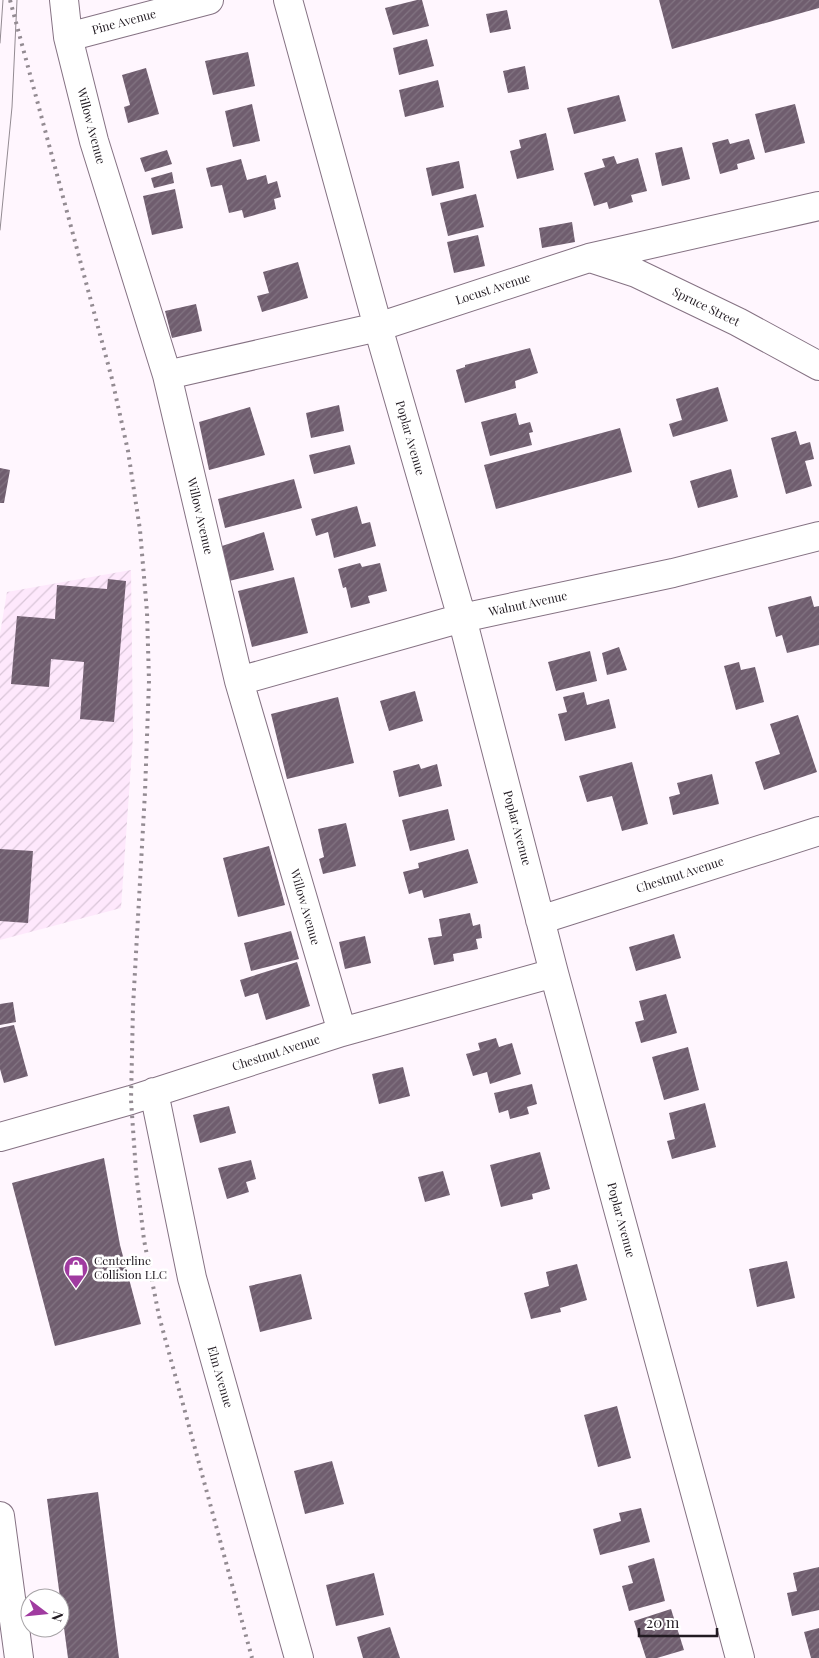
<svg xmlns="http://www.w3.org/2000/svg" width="819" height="1658" viewBox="0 0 819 1658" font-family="'Playfair Display',serif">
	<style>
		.industrial { fill: url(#industrial-furrows) }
		.building { fill: url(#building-hatch) }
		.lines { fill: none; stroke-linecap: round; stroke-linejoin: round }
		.street-casing { stroke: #857283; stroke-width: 30 }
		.street { stroke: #fff; stroke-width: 28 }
		.tram { stroke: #938b92; stroke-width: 1 }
		.rail { stroke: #938b92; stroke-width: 4; stroke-dasharray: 2.5 5; stroke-linecap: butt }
		.labels { text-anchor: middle; stroke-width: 5; stroke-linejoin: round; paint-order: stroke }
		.street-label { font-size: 12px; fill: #221b22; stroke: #fff }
		.poi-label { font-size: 12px; fill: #221b22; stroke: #fff; text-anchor: start }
	</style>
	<defs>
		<pattern id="industrial-furrows" width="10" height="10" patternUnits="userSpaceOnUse" patternTransform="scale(1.25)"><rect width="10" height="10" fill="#fee8fc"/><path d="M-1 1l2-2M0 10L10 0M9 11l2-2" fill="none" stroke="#d9c6d8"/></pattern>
		<pattern id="building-hatch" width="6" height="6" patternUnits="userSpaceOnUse" patternTransform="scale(1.25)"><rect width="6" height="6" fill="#6f5d6e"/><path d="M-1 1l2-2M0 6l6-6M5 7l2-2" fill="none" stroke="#827482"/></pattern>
	</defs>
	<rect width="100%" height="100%" fill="#fff6fe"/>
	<path class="industrial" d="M 131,570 L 133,736 L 121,908 L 0,940 L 0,634 L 7,592 Z"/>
	<path class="building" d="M 417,0 L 422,0 L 429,26 L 393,35 L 385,8 Z
		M 659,0 L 819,0 L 819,8 L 672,49 Z
		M 507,10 L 511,29 L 490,33 L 486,14 Z
		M 427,39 L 434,66 L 399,75 L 393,48 Z
		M 248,52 L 255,86 L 213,95 L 205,61 Z
		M 525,66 L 529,89 L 508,93 L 503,71 Z
		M 146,68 L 159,114 L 128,123 L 124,107 L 130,105 L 122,75 Z
		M 438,80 L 444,107 L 405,117 L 399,90 Z
		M 619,95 L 626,121 L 574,134 L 567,108 Z
		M 252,104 L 260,141 L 233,147 L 225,111 Z
		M 795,104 L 805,143 L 765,153 L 755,114 Z
		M 546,133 L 554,170 L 517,179 L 510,151 L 521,148 L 519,140 Z
		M 728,139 L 730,144 L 749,139 L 755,159 L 737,164 L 738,169 L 720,174 L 712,143 Z
		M 682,147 L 690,179 L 662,186 L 655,153 Z
		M 167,150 L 172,164 L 145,172 L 140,158 Z
		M 614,156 L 617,164 L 638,158 L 647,191 L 631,195 L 633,202 L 609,209 L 607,202 L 594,206 L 584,173 L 605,167 L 602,159 Z
		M 241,159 L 247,180 L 266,175 L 268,184 L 277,181 L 281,197 L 274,199 L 276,209 L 244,218 L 242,210 L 229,213 L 222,185 L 211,187 L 206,168 Z
		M 459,161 L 464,188 L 432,196 L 426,168 Z
		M 172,172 L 174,183 L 154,188 L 151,178 Z
		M 175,189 L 183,228 L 152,235 L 143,196 Z
		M 476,194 L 484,227 L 448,236 L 440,203 Z
		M 572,222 L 575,242 L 542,248 L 539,228 Z
		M 478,235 L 485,266 L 454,273 L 447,242 Z
		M 298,262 L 308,298 L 262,312 L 257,296 L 269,293 L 263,272 Z
		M 196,304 L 202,331 L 172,338 L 165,311 Z
		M 530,348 L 538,373 L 515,381 L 516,388 L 465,403 L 456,370 L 465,367 L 465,365 Z
		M 718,387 L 728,421 L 673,437 L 669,424 L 682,420 L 676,399 Z
		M 339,405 L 344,431 L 311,438 L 306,413 Z
		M 250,407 L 265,455 L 209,470 L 199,422 Z
		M 516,413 L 519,425 L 530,422 L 533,432 L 529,433 L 532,445 L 490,456 L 481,422 Z
		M 620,428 L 632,472 L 496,509 L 484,465 Z
		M 796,431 L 800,445 L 810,442 L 814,459 L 805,461 L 812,486 L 786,494 L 771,438 Z
		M 350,445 L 355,464 L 314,474 L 309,455 Z
		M 0,468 L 10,470 L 4,503 L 0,503 Z
		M 731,469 L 738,497 L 698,508 L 690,481 Z
		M 294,479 L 302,508 L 225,528 L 218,499 Z
		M 357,506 L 362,524 L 370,522 L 376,546 L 334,558 L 328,532 L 316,536 L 311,519 Z
		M 264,532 L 274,570 L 229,581 L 222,546 Z
		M 360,563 L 362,567 L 380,563 L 387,591 L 368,596 L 370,603 L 351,608 L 346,587 L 343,588 L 338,569 Z
		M 294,577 L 308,633 L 252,647 L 238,591 Z
		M 108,579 L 126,581 L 114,722 L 80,719 L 84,662 L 51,659 L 49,687 L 11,684 L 17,616 L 55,619 L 57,585 L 107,589 Z
		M 811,596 L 814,607 L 819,606 L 819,645 L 787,653 L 782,635 L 776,637 L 768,607 Z
		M 619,647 L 627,670 L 607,675 L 602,653 Z
		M 590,651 L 597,681 L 556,691 L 548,662 Z
		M 739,662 L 741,670 L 755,667 L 764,702 L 736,710 L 724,666 Z
		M 415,691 L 423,721 L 389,731 L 380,701 Z
		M 584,692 L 587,705 L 609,699 L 616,728 L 565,741 L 558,714 L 567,712 L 563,697 Z
		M 338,697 L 354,763 L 287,779 L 271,714 Z
		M 798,715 L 817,772 L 764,790 L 755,762 L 780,754 L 770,724 Z
		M 632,762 L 648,824 L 622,831 L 612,796 L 587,802 L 579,776 Z
		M 419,764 L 421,769 L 437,764 L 442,786 L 399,797 L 393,771 Z
		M 712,774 L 719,804 L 673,815 L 669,797 L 680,794 L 677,783 Z
		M 448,809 L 455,840 L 410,851 L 402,820 Z
		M 346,823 L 356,866 L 323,874 L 319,859 L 324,857 L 318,829 Z
		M 269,846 L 285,905 L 238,917 L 223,858 Z
		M 0,849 L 33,851 L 28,923 L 0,921 Z
		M 468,849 L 478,883 L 424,898 L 422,890 L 409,894 L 403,872 L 419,868 L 418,863 Z
		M 470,913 L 473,926 L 480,924 L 482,938 L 476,939 L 478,949 L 453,954 L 454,961 L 434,965 L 428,938 L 442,936 L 439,919 Z
		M 291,931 L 299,959 L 251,971 L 244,943 Z
		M 674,934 L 681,958 L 636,971 L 629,947 Z
		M 365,936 L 371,963 L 345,969 L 339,942 Z
		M 297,962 L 310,1006 L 266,1020 L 258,993 L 245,997 L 240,980 Z
		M 666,994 L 677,1033 L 641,1043 L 635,1022 L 644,1020 L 639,1001 Z
		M 13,1002 L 16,1022 L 0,1025 L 0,1004 Z
		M 14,1025 L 28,1076 L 4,1083 L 0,1069 L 0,1028 Z
		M 496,1038 L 499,1047 L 512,1043 L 521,1074 L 490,1084 L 487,1072 L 473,1076 L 466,1054 L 480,1050 L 478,1043 Z
		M 688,1047 L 699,1090 L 664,1100 L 652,1057 Z
		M 403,1067 L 410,1096 L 379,1104 L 372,1074 Z
		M 532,1084 L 537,1104 L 527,1107 L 529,1114 L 510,1119 L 508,1110 L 499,1113 L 494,1093 Z
		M 705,1103 L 716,1147 L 672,1159 L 667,1141 L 675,1139 L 669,1113 Z
		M 229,1106 L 236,1133 L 200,1143 L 193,1115 Z
		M 540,1152 L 550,1189 L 532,1194 L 533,1199 L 501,1207 L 490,1165 Z
		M 104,1158 L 120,1245 L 141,1324 L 55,1346 L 12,1183 Z
		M 251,1160 L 256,1179 L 246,1182 L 249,1192 L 227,1199 L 218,1168 Z
		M 443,1171 L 450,1195 L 425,1202 L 418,1177 Z
		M 787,1261 L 795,1298 L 757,1307 L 749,1269 Z
		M 577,1264 L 587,1300 L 560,1308 L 561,1312 L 531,1319 L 524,1293 L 549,1286 L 546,1272 Z
		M 301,1274 L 312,1319 L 260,1332 L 249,1286 Z
		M 617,1406 L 631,1458 L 598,1467 L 584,1415 Z
		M 332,1461 L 344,1504 L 305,1514 L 294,1471 Z
		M 98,1492 L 119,1658 L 68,1658 L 47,1499 Z
		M 641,1508 L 650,1542 L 600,1555 L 593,1529 L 621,1521 L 619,1513 Z
		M 654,1558 L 665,1601 L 629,1611 L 622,1586 L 633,1583 L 628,1566 Z
		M 819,1567 L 819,1610 L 792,1616 L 787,1593 L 797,1591 L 793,1573 Z
		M 374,1573 L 384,1615 L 336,1626 L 326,1585 Z
		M 671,1609 L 684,1650 L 657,1658 L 646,1658 L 634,1621 Z
		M 390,1627 L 400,1658 L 363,1658 L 357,1637 Z
		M 819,1628 L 819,1658 L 811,1658 L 804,1632 Z"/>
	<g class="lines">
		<defs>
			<path id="street" d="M 64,0 L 68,37 L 94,141 L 167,375 L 239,681 L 342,1032
				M 288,0 L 378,327 L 462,618 L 554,973 L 740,1658
				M 68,37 L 209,0
				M 590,258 L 636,273 L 738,322 L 819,366
				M 167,375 L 378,327 L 589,258 L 819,206
				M 239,681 L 462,618 L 673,573 L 819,536
				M 540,920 L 819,831
				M 154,1092 L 192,1278 L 299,1658
				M 0,1137 L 131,1100 L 342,1032 L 554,973
				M 0,1516 L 19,1658"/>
		</defs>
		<use href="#street" class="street-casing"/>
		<use href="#street" class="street"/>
		<path class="tram" d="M 0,43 L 3,0
			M 0,230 L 12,107 L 17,0"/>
		<path class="rail" d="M 10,0 L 112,379 L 128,451 L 140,530 L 147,612 L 149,681 L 145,792 L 133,1007 L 131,1100 L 136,1172 L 144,1240 L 159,1316 L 252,1658"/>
	</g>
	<defs>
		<symbol id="shop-pin" viewBox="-11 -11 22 30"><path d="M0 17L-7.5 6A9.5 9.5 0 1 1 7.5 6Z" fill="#a03ba0" stroke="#fff"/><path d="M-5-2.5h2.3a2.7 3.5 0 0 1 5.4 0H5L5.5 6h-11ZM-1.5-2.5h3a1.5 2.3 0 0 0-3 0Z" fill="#fff"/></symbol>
	</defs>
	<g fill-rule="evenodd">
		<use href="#shop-pin" x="62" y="1254" width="28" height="38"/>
	</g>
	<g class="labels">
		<g class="street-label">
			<text transform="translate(124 22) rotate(-15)" y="4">Pine Avenue</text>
			<text transform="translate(91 126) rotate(75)" y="4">Willow Avenue</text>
			<text transform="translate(493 289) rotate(-18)" y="4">Locust Avenue</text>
			<text transform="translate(706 307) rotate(26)" y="4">Spruce Street</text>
			<text transform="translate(410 438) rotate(74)" y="4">Poplar Avenue</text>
			<text transform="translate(200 516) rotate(77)" y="4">Willow Avenue</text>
			<text transform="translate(528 604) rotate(-12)" y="4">Walnut Avenue</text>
			<text transform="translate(517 828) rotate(75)" y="4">Poplar Avenue</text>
			<text transform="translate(680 875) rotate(-18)" y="4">Chestnut Avenue</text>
			<text transform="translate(305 907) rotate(74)" y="4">Willow Avenue</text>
			<text transform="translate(276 1053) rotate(-18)" y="4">Chestnut Avenue</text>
			<text transform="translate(621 1220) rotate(75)" y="4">Poplar Avenue</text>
			<text transform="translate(220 1377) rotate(74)" y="4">Elm Avenue</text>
		</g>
		<g class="poi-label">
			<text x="94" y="1265">Centerline<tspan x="94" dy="14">Collision LLC</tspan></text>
		</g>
	</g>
	<g transform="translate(45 1613) rotate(106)"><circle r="24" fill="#ffffff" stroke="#a7a4a7"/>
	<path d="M0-4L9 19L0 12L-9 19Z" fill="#a03ba0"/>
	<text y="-8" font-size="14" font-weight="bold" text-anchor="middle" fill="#221b22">N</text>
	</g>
	<path d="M639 1628v8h78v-8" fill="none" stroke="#221b22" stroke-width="2.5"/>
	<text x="646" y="1628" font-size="15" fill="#221b22" stroke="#ffffff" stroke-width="4" paint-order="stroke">20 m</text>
</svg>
